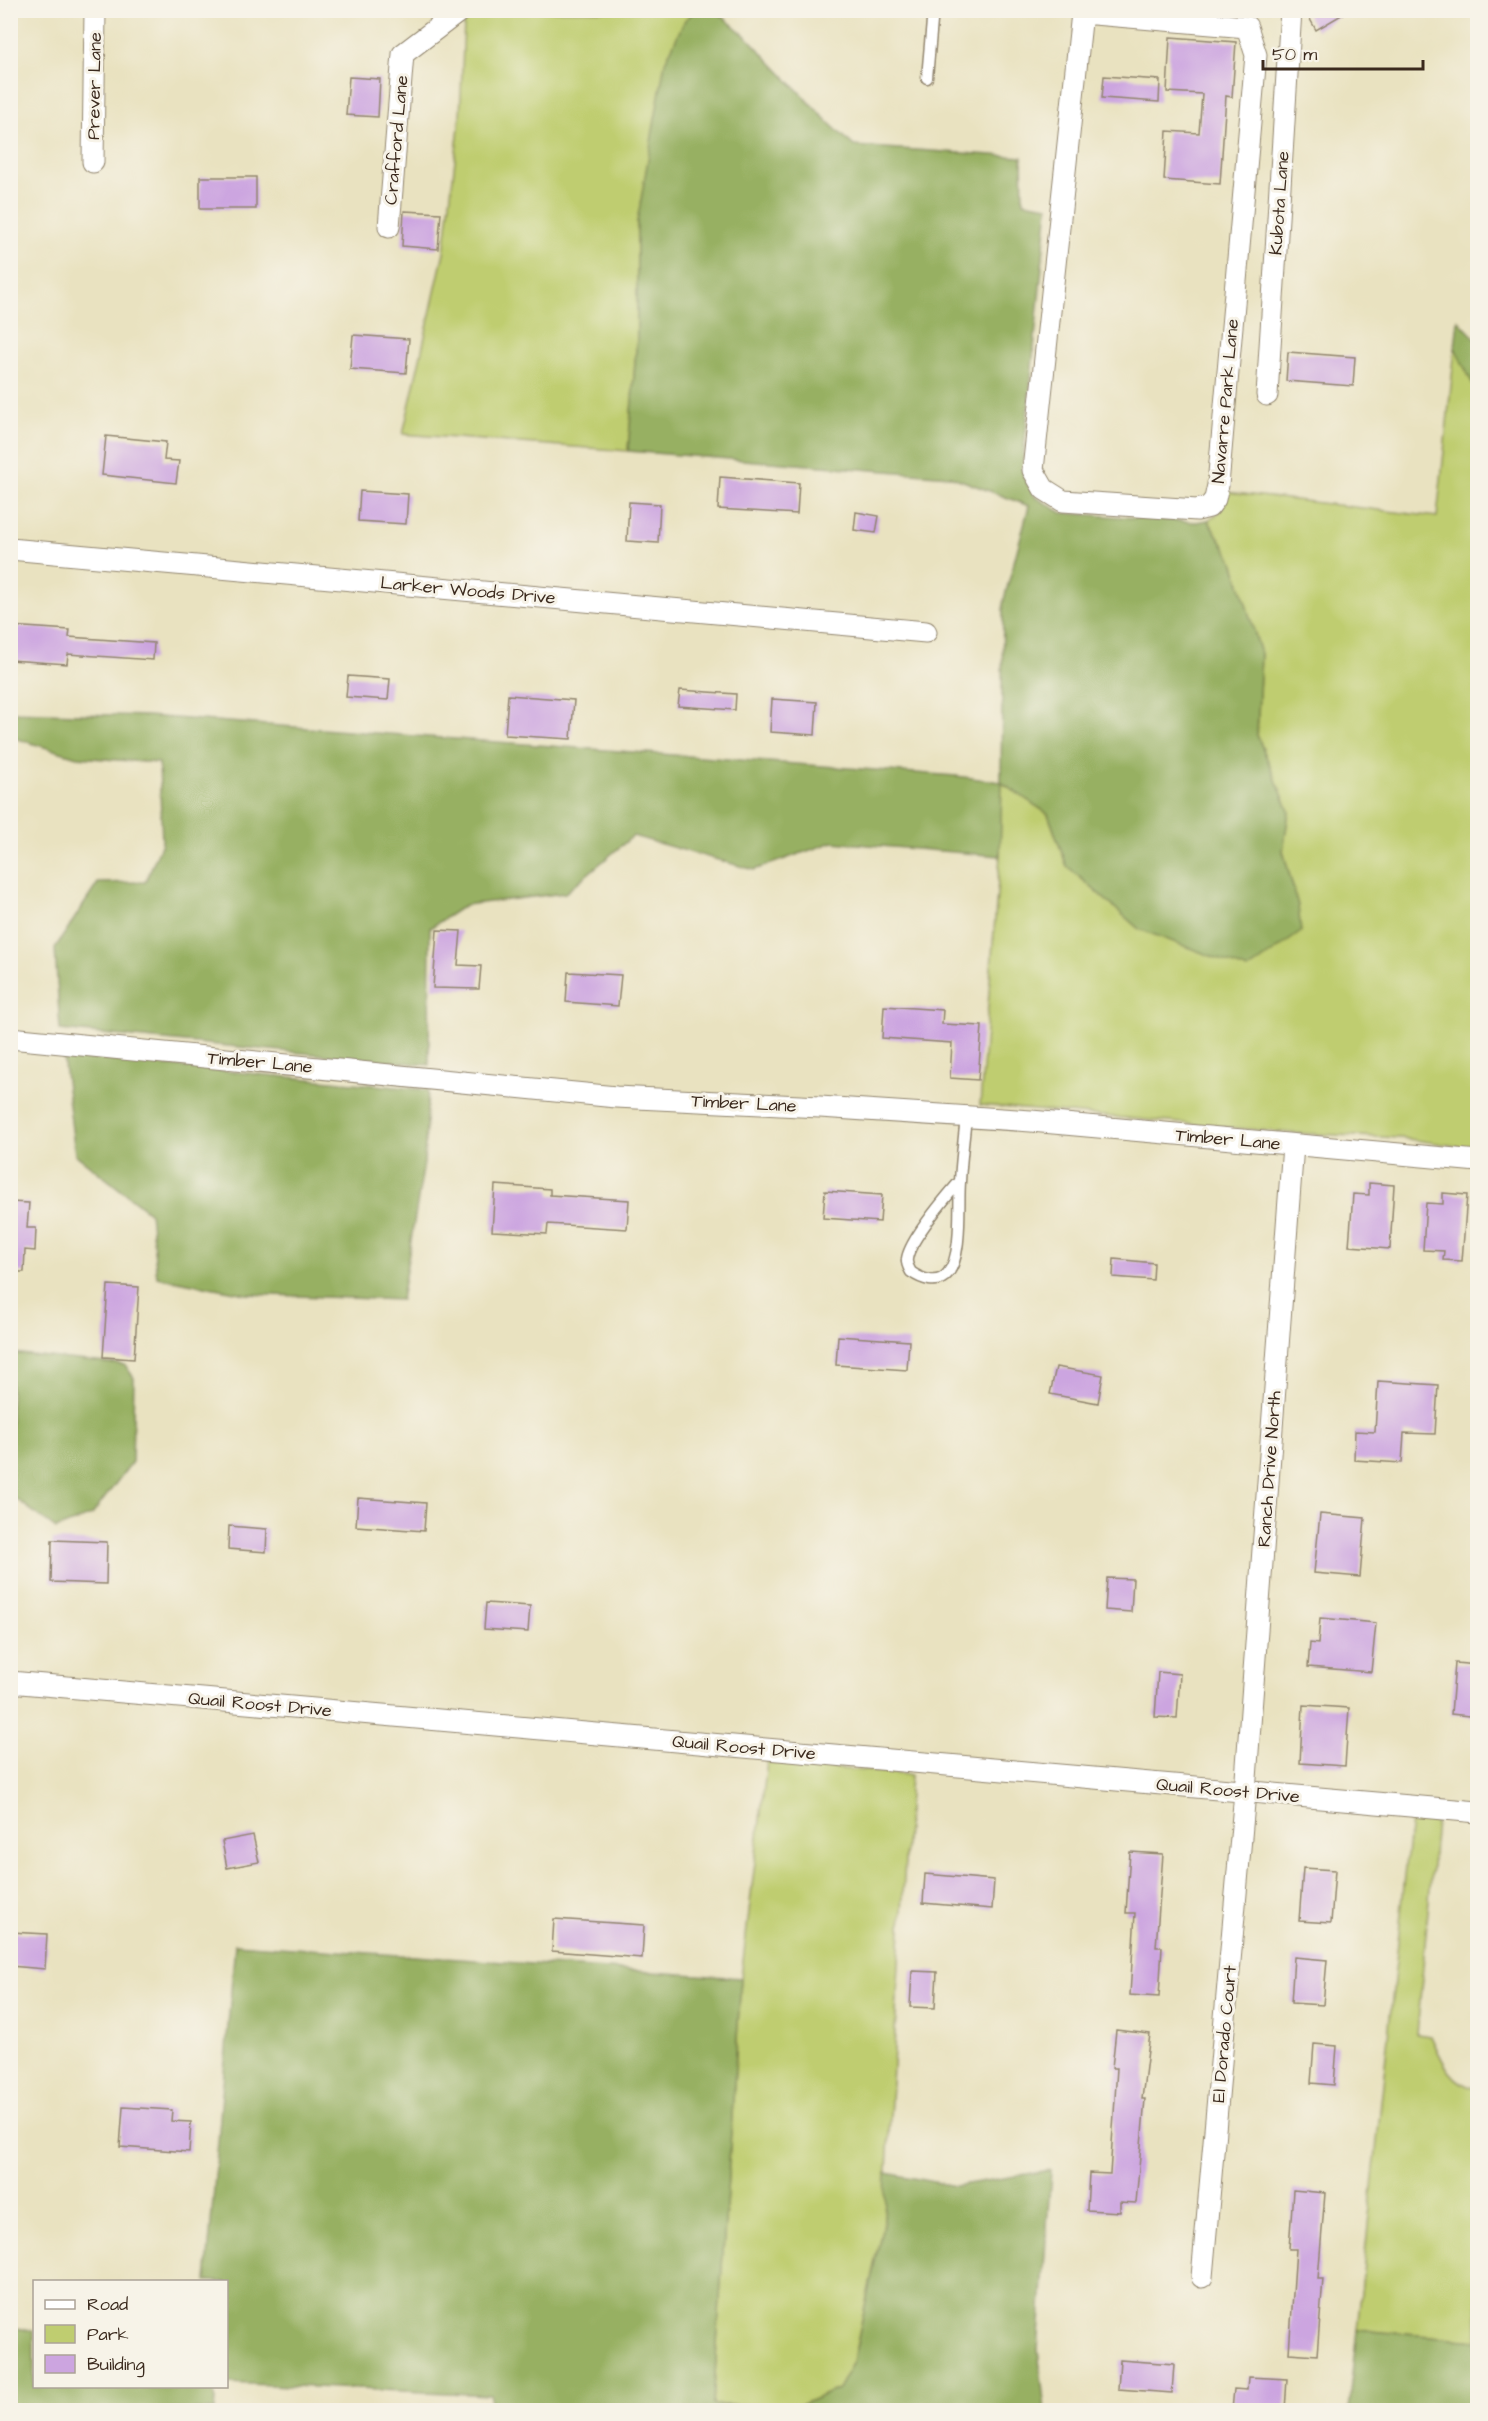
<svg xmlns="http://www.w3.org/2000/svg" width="1488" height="2421" viewBox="0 0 1488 2421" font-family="'Architects Daughter',sans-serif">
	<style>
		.green { fill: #bfcd70; stroke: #7d7c47; stroke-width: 1.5 }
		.forest { fill: #97b062; stroke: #696d40; stroke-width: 1.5 }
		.building { fill: #cca5e0 }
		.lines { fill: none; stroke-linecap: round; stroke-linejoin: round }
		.service-casing { stroke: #92866f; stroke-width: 13 }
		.minor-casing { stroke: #92866f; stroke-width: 23 }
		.service { stroke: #fff; stroke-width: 10 }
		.minor { stroke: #fff; stroke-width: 21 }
		.labels { text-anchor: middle; stroke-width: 6; stroke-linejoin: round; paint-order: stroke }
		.street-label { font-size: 18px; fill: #3b2a1e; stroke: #f7f3e8 }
	</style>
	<rect width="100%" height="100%" fill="#f7f3e8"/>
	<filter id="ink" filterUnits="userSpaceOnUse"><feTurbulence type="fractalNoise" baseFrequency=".0167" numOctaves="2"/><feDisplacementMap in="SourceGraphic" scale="12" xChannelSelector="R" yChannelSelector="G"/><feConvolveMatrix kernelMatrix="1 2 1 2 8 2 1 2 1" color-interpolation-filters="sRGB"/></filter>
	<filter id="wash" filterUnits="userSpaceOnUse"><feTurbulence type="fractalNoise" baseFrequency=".008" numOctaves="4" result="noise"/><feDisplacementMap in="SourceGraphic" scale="24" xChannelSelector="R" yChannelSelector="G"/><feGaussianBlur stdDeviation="1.35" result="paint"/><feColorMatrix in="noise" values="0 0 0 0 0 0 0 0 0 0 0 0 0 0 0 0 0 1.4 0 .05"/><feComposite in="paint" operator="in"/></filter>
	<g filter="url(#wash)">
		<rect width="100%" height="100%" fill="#e9e2c0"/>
		<path class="green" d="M 472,11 L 695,11 L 685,20 L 637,222 L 637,338 L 628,451 L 403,434 L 444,252 L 460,118 L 464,23 Z
			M 1455,348 L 1478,393 L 1477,1149 L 1401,1138 L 1292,1133 L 980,1105 L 1000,856 L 1001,782 L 1048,814 L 1067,866 L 1298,906 L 1283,851 L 1289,811 L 1257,735 L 1261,654 L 1233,561 L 1208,520 C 1221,513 1224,506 1227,492 L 1437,517 Z
			M 767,1762 L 910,1775 L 884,2220 L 853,2362 L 838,2389 L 798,2406 L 713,2405 L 741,1978 Z
			M 1411,1819 L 1436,1821 L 1417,2034 L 1431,2036 C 1441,2058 1450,2084 1477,2089 L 1477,2340 L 1357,2330 Z"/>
		<path class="forest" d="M 695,11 L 716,11 L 748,38 L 828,122 L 854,146 L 1022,157 L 1023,202 L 1048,206 L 1022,469 L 1024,478 L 1035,497 L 1062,513 L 1196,522 L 1208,520 L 1233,561 L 1261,654 L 1257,735 L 1289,811 L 1283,851 L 1298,906 L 1301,932 L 1248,970 L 1139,929 L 1067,866 L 1048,814 L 1002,783 L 1000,856 L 833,842 L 754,870 L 633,836 L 565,893 L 465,905 L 430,928 L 429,1065 L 60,1030 L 55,948 L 98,883 L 145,882 L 162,843 L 159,763 L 77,757 L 11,737 L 11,712 L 147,716 L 956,776 L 1001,782 L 1003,603 L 1029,506 L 950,476 L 628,451 L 637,338 L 637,222 L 665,62 L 685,20 Z
			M 1458,320 L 1477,340 L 1477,393 L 1455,348 Z
			M 63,1056 L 428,1090 L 424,1163 L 401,1300 L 246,1294 L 157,1277 L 150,1213 L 75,1154 Z
			M 11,1353 L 125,1365 L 134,1378 L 132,1462 L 92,1515 L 56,1529 L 11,1495 Z
			M 235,1944 L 741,1978 L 713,2405 L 798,2406 L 838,2389 L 853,2362 L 884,2220 L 886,2173 L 955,2186 L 1051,2170 L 1038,2350 L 1045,2410 L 490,2410 L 491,2395 L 227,2383 L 226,2282 L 206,2281 Z
			M 11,2327 L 34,2331 L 34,2386 L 212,2387 L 216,2400 L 215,2410 L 11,2410 Z
			M 1357,2330 L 1477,2340 L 1477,2410 L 1348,2410 Z"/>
		<g id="blocks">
			<path class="building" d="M 1305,10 L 1350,10 L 1316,30 Z
				M 1170,37 L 1236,42 L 1232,97 L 1226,96 L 1220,184 L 1164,180 L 1167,131 L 1199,133 L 1202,94 L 1167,92 Z
				M 1104,76 L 1160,80 L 1159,102 L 1102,98 Z
				M 349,77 L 380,79 L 378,117 L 346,115 Z
				M 200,177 L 256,177 L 256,209 L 200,209 Z
				M 404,211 L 441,213 L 438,249 L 402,246 Z
				M 353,335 L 409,339 L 406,373 L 350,369 Z
				M 1288,352 L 1355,357 L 1353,386 L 1286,381 Z
				M 106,436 L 166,442 L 164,460 L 179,461 L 176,483 L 102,475 Z
				M 720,477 L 799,483 L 797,514 L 718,509 Z
				M 360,491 L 408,494 L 406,524 L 358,521 Z
				M 629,502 L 660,504 L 658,543 L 627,541 Z
				M 856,512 L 879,516 L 876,533 L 854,530 Z
				M 10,626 L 70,630 L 69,637 L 154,643 L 153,660 L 68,654 L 67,664 L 10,660 Z
				M 348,676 L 390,679 L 388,700 L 346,697 Z
				M 680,690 L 736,694 L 735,710 L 678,706 Z
				M 508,695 L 574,700 L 571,739 L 505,735 Z
				M 772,699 L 817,702 L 815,735 L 770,732 Z
				M 437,930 L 461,931 L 458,965 L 481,966 L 479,989 L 433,988 Z
				M 568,972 L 621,975 L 618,1006 L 566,1002 Z
				M 884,1006 L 943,1010 L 942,1024 L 982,1026 L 978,1080 L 950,1078 L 952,1043 L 882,1038 Z
				M 1369,1183 L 1394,1185 L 1390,1249 L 1349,1246 L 1353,1194 L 1369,1195 Z
				M 495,1185 L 550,1189 L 550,1195 L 629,1200 L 627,1229 L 548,1224 L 547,1234 L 492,1231 Z
				M 825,1191 L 882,1195 L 880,1222 L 823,1218 Z
				M 1443,1193 L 1467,1195 L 1462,1261 L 1443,1260 L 1444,1251 L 1423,1250 L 1426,1203 L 1443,1204 Z
				M 10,1202 L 29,1203 L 27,1228 L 36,1228 L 35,1251 L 25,1250 L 24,1272 L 10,1272 Z
				M 1114,1259 L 1154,1263 L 1153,1280 L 1113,1277 Z
				M 108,1285 L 139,1287 L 134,1359 L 103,1357 Z
				M 838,1336 L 909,1341 L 907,1370 L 836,1365 Z
				M 1056,1367 L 1103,1375 L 1098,1403 L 1050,1394 Z
				M 1378,1381 L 1438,1385 L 1435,1434 L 1404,1433 L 1402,1463 L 1354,1460 L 1355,1431 L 1375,1432 Z
				M 358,1498 L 426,1503 L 424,1531 L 356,1526 Z
				M 1320,1514 L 1365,1518 L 1360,1577 L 1314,1573 Z
				M 229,1526 L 267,1529 L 266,1552 L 228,1549 Z
				M 52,1540 L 107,1542 L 106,1584 L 51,1582 Z
				M 1107,1578 L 1133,1579 L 1131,1612 L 1105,1610 Z
				M 486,1603 L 530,1606 L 528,1632 L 484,1629 Z
				M 1320,1618 L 1376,1623 L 1371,1672 L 1308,1667 L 1310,1643 L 1318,1644 Z
				M 1455,1663 L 1478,1665 L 1478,1717 L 1451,1714 Z
				M 1158,1672 L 1180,1674 L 1177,1718 L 1155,1717 Z
				M 1303,1705 L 1349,1708 L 1345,1766 L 1300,1763 Z
				M 253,1835 L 259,1862 L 227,1868 L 222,1841 Z
				M 1130,1852 L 1163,1854 L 1156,1947 L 1162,1947 L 1159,1997 L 1130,1995 L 1135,1913 L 1126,1913 Z
				M 1303,1868 L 1335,1870 L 1331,1923 L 1299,1921 Z
				M 925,1874 L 994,1880 L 992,1909 L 923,1903 Z
				M 554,1919 L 644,1925 L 642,1958 L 552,1951 Z
				M 10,1932 L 47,1934 L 45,1969 L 10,1966 Z
				M 1294,1957 L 1327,1960 L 1323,2005 L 1291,2003 Z
				M 912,1971 L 937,1972 L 935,2008 L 910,2007 Z
				M 1116,2030 L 1150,2034 L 1142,2099 L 1145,2099 L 1136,2203 L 1120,2202 L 1120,2212 L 1087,2210 L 1089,2173 L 1110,2174 L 1117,2068 L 1112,2068 Z
				M 1314,2044 L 1337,2046 L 1334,2085 L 1311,2083 Z
				M 123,2107 L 172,2110 L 171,2121 L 191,2122 L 189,2152 L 120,2147 Z
				M 1293,2190 L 1325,2193 L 1318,2279 L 1323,2279 L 1317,2355 L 1289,2353 L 1296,2249 L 1289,2249 Z
				M 1120,2360 L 1174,2364 L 1172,2393 L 1118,2389 Z
				M 1248,2377 L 1287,2379 L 1285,2410 L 1232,2410 L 1234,2389 L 1247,2390 Z"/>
		</g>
	</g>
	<g filter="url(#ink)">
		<use href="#blocks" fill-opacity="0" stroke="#92866f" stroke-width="1.5"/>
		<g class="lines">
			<defs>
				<path id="service" d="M 927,78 L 933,10
					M 960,1181 C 947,1196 909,1241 907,1259 C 906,1264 909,1268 911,1272 C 921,1279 938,1286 948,1273 C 963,1255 958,1205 960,1182 C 961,1160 964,1138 966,1117"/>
				<path id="minor" d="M 1082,13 L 1247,27 L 1256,55 L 1218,485 L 1215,499 L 1209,507 L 1197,510 L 1063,501 L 1044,489 L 1033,470 Z
					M 93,162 L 95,10
					M 389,227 L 403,54 L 461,10
					M 1267,395 L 1291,10
					M 10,549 L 926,632
					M 10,1038 L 616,1097 L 820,1107 L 1031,1121 L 1478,1161
					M 10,1682 L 1478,1812
					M 1202,2277 L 1245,1792 L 1293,1145"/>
			</defs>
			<use href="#service" class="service-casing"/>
			<use href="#minor" class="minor-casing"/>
			<use href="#service" class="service"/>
			<use href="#minor" class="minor"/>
		</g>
	</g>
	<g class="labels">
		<g class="street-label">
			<text transform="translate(94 86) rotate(-89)" y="6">Prever Lane</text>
			<text transform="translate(396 140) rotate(-85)" y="6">Crafford Lane</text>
			<text transform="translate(1279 203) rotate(-86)" y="6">Kubota Lane</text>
			<text transform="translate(1225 401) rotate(-85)" y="6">Navarre Park Lane</text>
			<text transform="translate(468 590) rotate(5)" y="6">Larker Woods Drive</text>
			<text transform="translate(260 1062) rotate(5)" y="6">Timber Lane</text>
			<text transform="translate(744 1103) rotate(3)" y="6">Timber Lane</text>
			<text transform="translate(1228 1139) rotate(5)" y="6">Timber Lane</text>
			<text transform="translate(1269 1469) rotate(-86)" y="6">Ranch Drive North</text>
			<text transform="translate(260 1704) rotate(5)" y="6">Quail Roost Drive</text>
			<text transform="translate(744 1747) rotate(5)" y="6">Quail Roost Drive</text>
			<text transform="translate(1228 1790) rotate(5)" y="6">Quail Roost Drive</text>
			<text transform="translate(1224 2034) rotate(-85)" y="6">El Dorado Court</text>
		</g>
	</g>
	<rect width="1488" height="2421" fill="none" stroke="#f7f3e8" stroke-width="36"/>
	<rect x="33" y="2280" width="195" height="108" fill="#f7f3e8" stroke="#aca397" stroke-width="1.5"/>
	<rect x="45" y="2300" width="30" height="9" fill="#ffffff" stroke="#aca397" stroke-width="1.5"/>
	<text x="87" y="2310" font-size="18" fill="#3b2a1e">Road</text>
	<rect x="45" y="2325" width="30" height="18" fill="#bfcd70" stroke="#aca397" stroke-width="1.5"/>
	<text x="87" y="2340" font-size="18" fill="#3b2a1e">Park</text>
	<rect x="45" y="2355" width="30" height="18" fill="#cca5e0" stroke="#aca397" stroke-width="1.5"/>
	<text x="87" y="2370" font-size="18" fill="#3b2a1e">Building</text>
	<path d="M1263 60v9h160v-9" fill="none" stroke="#3b2a1e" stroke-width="3"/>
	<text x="1272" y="60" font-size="18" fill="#3b2a1e" stroke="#f7f3e8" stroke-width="4.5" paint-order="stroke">50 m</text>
</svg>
